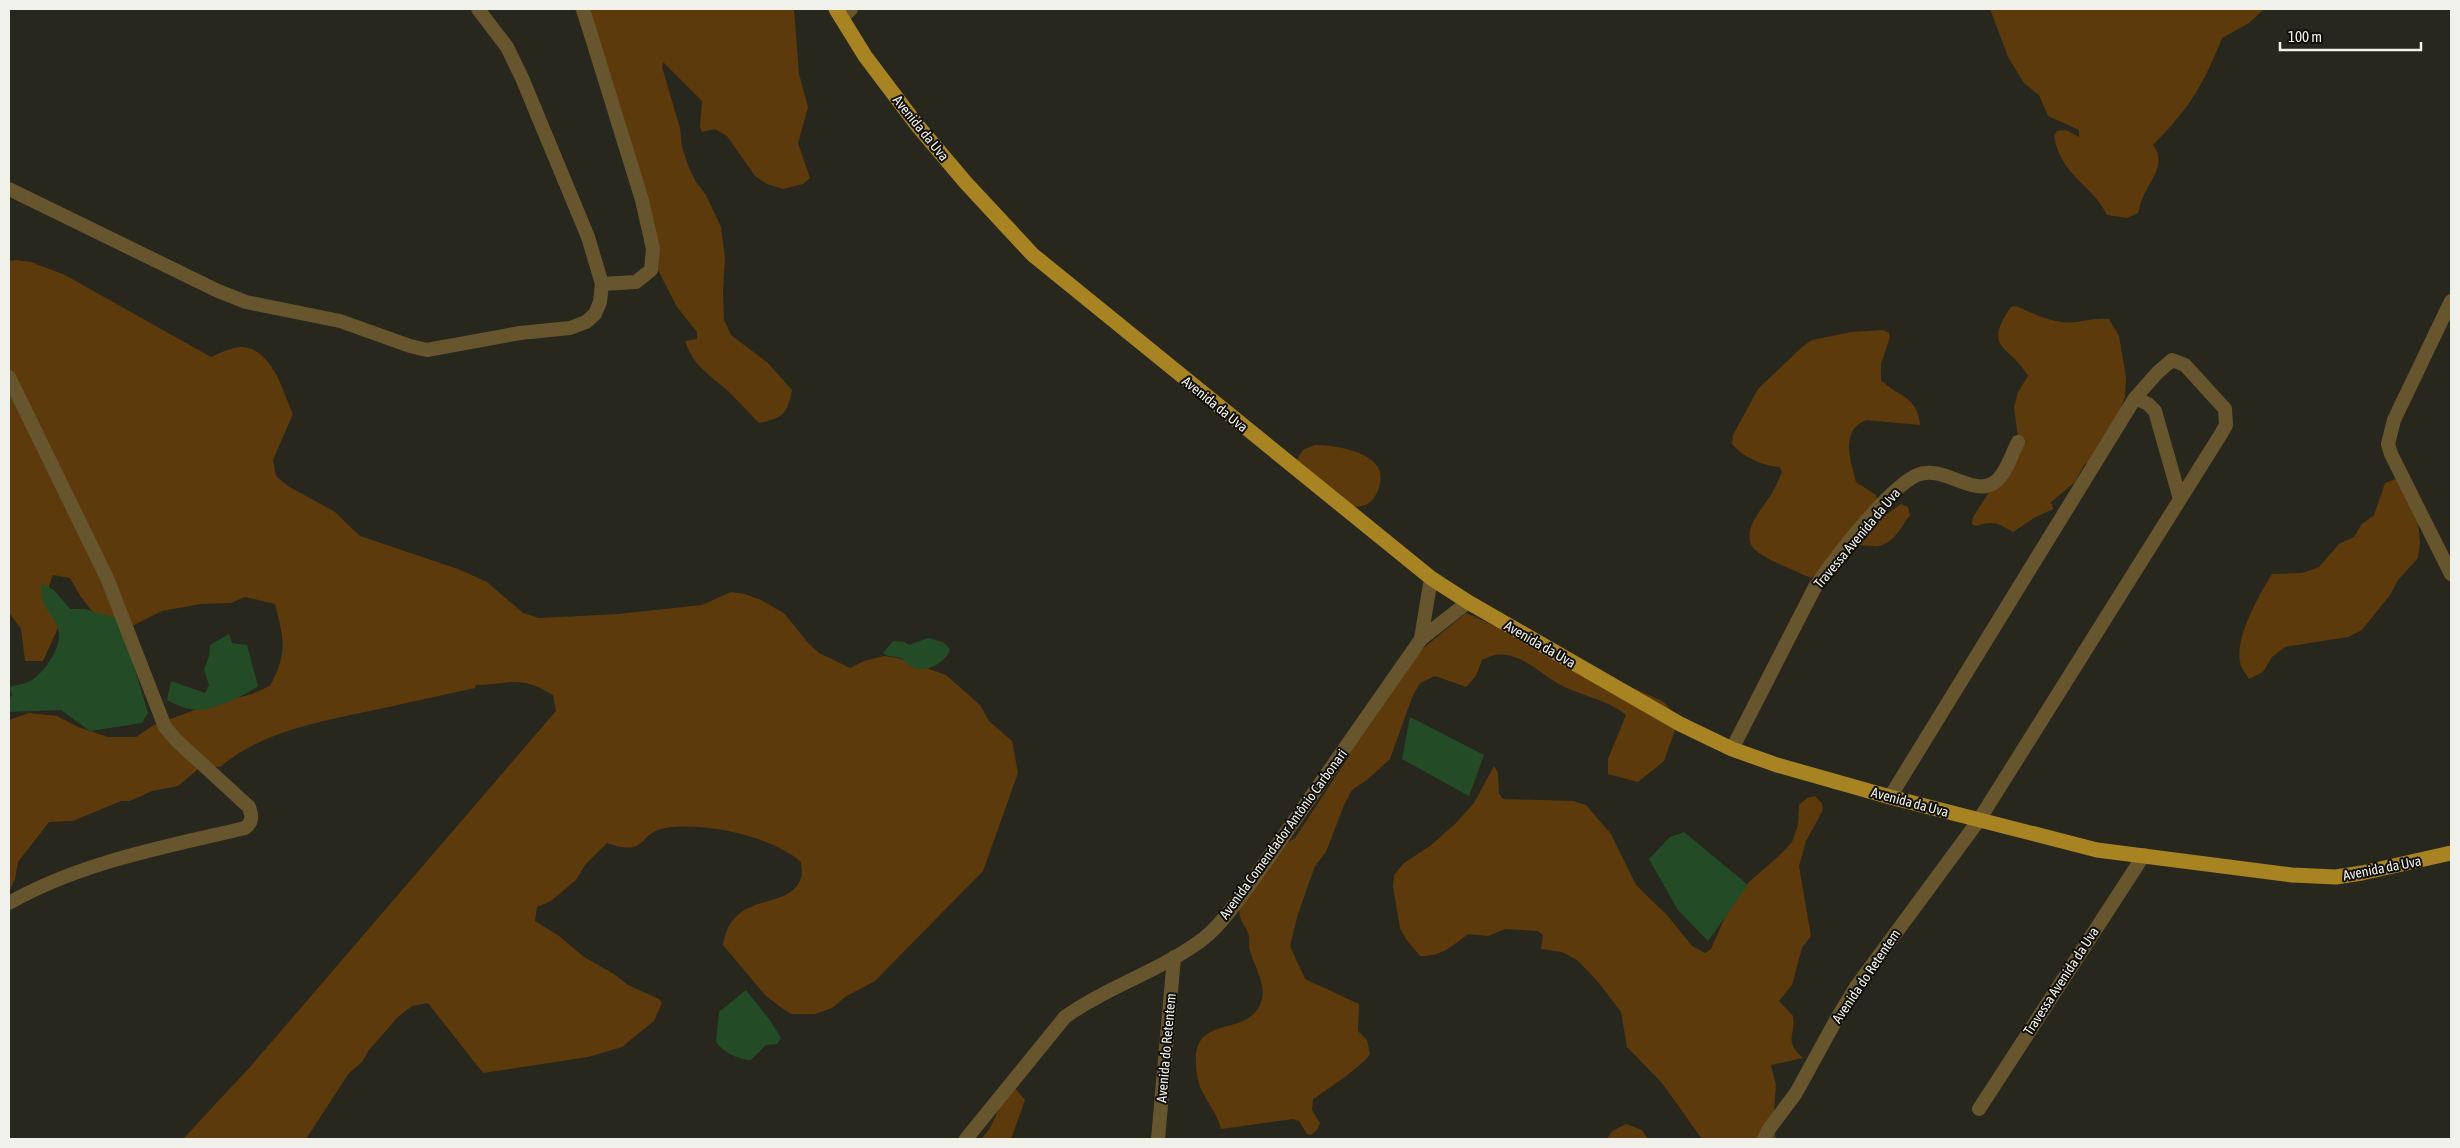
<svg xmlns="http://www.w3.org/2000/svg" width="2460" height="1148" viewBox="0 0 2460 1148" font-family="'Asap Condensed',sans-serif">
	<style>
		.green { fill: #5d3a0b }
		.water { fill: #234c26 }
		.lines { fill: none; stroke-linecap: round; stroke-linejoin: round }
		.minor { stroke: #67562d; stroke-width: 14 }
		.major { stroke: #a78321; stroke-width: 15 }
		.labels { text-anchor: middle; stroke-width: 4; stroke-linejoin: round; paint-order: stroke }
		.street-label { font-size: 14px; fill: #f1f1eb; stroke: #100f0b }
	</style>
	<rect width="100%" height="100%" fill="#27271d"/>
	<path class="green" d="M 575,9 L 794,9 L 799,74 L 808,107 L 798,143 L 810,178 L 803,184 L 783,189 L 767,184 L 755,176 L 727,136 L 715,129 L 702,132 L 700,127 L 702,101 L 663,62 L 662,67 L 680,128 L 682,147 L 689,168 L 696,182 L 706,195 L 721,227 L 725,258 L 723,290 L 724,320 L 731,335 L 768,363 L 792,390 C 787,414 784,418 759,423 C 748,412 738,401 728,391 C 709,374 694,367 685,341 L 697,339 L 697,332 L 677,307 L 658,270 L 639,172 L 608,107 Z
		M 1990,9 L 2264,9 L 2249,23 L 2222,38 C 2204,84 2189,109 2153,145 C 2165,162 2155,174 2146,191 C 2142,197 2140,206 2138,213 L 2127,218 L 2107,215 C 2093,185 2060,176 2054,135 L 2057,131 L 2066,130 L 2079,137 L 2079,130 L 2048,116 L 2039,95 L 2024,83 L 2008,57 Z
		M 16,260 L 31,262 L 65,275 L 211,357 C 220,353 232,347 242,347 C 273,349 283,392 293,414 L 273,460 L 276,476 L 288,486 L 335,512 L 360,536 L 458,569 L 487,582 L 523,613 L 539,618 L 618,614 L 702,605 L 731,592 L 745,594 L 761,600 L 785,614 L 808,643 L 819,653 L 850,668 L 864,661 L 884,656 L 898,658 L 946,675 L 980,705 L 989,721 L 1012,741 L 1018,773 L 983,871 L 875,981 L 845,997 L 832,1008 L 815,1014 L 791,1014 L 779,1006 L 765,995 L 723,945 C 732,888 789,913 801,878 C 803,873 801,867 801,862 C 771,836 705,822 666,828 C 637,832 649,858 607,843 L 585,865 L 576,880 L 551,901 L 537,907 L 535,921 L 559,936 L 584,957 L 614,974 L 628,985 L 659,999 L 662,1003 L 654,1021 L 622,1047 L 588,1057 L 483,1073 L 428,1003 L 412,1006 L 399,1016 L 369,1050 L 362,1062 L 349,1073 L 306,1139 L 183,1139 L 250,1067 L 556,711 L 553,695 C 518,675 513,684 476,685 L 475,688 C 440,696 405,703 370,711 C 318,722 261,732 220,767 L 199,765 L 196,771 L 178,786 L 152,791 L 130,801 L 121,801 L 73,821 L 49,822 L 18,862 L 15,879 L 9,892 L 9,720 L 29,713 L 57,716 L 78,727 L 108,737 L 136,737 L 154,725 L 203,707 L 252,694 L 270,686 C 288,652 284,640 275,604 L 245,597 L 231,603 L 201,604 L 162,611 L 130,627 L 101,623 L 81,597 L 70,578 L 53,575 L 47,591 L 58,628 L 43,661 L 25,661 L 21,629 L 9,612 L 9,261 Z
		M 2016,306 C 2030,312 2045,320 2061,322 C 2077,324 2093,317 2109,319 L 2119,336 L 2126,377 L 2125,397 L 2116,421 L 2091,459 L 2084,465 L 2075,482 L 2050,503 L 2052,504 L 2053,509 L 2034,518 L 2013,532 C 1999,523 1992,520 1976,526 L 1972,524 L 1973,517 L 2019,446 L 2014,407 L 2018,392 L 2028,376 C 2011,345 1981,350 2011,307 Z
		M 1883,330 L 1889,333 L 1890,337 L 1881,364 L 1881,380 C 1898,397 1918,396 1920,425 L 1866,420 C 1839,431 1851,462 1856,482 L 1876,495 L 1883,517 L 1901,504 L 1908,507 L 1910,515 C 1902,526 1894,543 1879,546 C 1871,547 1863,544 1855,546 L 1811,578 C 1794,570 1774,563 1759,553 C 1735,536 1762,510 1772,493 C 1776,486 1779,479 1782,472 L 1780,467 C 1762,466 1743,457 1732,444 L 1733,435 L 1758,389 L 1802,347 L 1812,340 L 1851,332 Z
		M 1314,445 C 1333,445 1367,450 1378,467 C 1384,476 1379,495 1370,502 C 1364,508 1352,507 1345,504 C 1335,501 1305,470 1296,461 L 1303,450 Z
		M 2399,478 L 2417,512 L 2420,543 L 2418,558 L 2398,580 L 2390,595 L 2362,630 L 2348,637 L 2285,647 L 2272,657 L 2263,672 L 2249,679 C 2246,674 2241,668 2240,662 C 2235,637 2259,595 2272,574 L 2302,573 L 2319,567 L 2339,544 L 2354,537 L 2361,525 L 2374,515 L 2385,483 Z
		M 1466,613 L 1664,702 L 1675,715 L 1675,730 L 1664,761 L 1638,782 L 1608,774 L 1608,759 L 1626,715 C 1605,698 1583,697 1561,685 C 1544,676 1530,661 1511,656 C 1499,653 1493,655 1482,660 L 1476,676 L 1466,687 L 1435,676 L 1420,683 L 1413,695 L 1390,759 L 1367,780 L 1352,790 L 1344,805 L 1326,852 L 1315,866 L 1298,914 L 1290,946 L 1305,979 L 1359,1004 L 1358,1031 L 1367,1040 L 1370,1054 C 1365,1064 1324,1092 1313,1099 L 1312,1110 L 1320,1123 L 1317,1130 L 1311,1135 L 1307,1134 L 1299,1121 L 1293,1119 L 1221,1129 C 1213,1101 1198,1098 1196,1066 C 1196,1057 1195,1051 1199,1043 C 1212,1019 1253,1033 1262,999 C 1266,984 1254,965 1250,951 C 1248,946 1250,941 1249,936 C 1246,924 1240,925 1239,908 L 1254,891 L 1281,846 L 1295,838 L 1349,756 L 1362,728 L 1403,665 Z
		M 1494,766 L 1498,773 L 1499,794 L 1503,799 L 1573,801 L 1586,805 L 1611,834 L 1636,885 L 1667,915 L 1692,946 L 1705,953 L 1711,949 L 1725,917 L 1749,882 L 1780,855 L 1792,842 L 1798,825 L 1799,805 L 1807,798 L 1815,796 L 1822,803 L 1823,810 L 1806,841 L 1799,866 L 1811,936 L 1802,948 L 1792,985 L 1779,1001 L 1793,1016 C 1796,1037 1783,1040 1803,1058 L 1771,1065 L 1776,1085 L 1773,1125 L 1776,1139 L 1702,1139 L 1662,1083 L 1627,1047 L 1621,1012 L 1599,983 L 1577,960 L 1562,952 L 1541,949 L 1543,935 L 1538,931 L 1505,929 L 1488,936 L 1468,934 C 1452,946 1441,957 1420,956 L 1406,939 L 1400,928 L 1393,887 L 1394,875 L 1404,863 L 1430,846 L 1455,824 L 1474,803 Z
		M 1014,1087 L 1025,1100 L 1011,1139 L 981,1139 C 997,1125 996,1103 1014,1087 Z
		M 1626,1124 L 1642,1130 L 1648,1139 L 1607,1139 L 1612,1131 Z"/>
	<path class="water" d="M 42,583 L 55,591 L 70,609 L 85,609 L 120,619 L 148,713 L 142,723 L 90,731 L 61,710 L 9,712 L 9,699 L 12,695 L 9,687 C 16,685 26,684 32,680 C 44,672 60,650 59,634 C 57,615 38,609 42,583 Z
		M 229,634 L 232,643 L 247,645 L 258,686 C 249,694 213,710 201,710 C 188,710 178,706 167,700 L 171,681 L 205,693 L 209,685 L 204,670 L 209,656 L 210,645 Z
		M 928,638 L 943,642 L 950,649 C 947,662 926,673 914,668 C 908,666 904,658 897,657 C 891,656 889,657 883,653 L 893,641 L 905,642 L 909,645 Z
		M 1410,717 L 1484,755 L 1469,796 L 1402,759 Z
		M 1684,832 L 1748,885 L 1708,941 L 1678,910 L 1649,859 L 1670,837 Z
		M 746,990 L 769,1019 L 781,1038 L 777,1044 L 766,1045 L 751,1060 C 737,1059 724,1053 716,1042 L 719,1012 Z"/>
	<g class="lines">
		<path class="minor" d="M 583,9 L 642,200 L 653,249 L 651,270 L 636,282 L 602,284
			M 842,18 L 851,9
			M 9,189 L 218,291 L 246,302 L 340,321 L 410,346 L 427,350 L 520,333 L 570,328 L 586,322 L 595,314 L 600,302 L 602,284 L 588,237 L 522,78 L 507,47 L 478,9
			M 2451,301 L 2394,420 L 2388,444 L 2391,454 L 2451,574
			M 9,377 L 107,578 L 165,727 L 177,741 L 249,807 C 252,816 253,822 245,828 C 165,847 81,862 9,903
			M 2135,398 L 2148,404 L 2155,411 L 2180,499
			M 1421,639 L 1431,578
			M 1732,749 L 1815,587 C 1834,559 1887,489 1917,475 C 1946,462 1981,508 2003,473 C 2009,464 2013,452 2018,442
			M 1979,1109 L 2144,855
			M 966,1139 L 1065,1017 C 1107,987 1157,972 1199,942 C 1219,928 1233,906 1248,887 L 1421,639 L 1468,602
			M 1158,1139 L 1174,957
			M 1764,1139 L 1769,1129 L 1796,1093 L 1836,1020 L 1856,987 L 1979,820 L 2221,434 L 2226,425 L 2225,409 L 2185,365 L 2172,360 L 2157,373 L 2135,398 L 1890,797"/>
		<path class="major" d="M 836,9 L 865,56 L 917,125 L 966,183 L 1033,255 L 1431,578 L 1468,602 L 1680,724 L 1732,749 L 1777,765 L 1890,797 L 2097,850 L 2292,875 L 2336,877 L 2362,873 L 2451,853"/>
	</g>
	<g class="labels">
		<g class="street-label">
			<text transform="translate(921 128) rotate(51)" y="5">Avenida da Uva</text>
			<text transform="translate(1215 404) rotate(39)" y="5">Avenida da Uva</text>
			<text transform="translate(1857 538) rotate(-50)" y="5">Travessa Avenida da Uva</text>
			<text transform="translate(1540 644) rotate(30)" y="5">Avenida da Uva</text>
			<text transform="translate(1910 802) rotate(15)" y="5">Avenida da Uva</text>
			<text transform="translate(1283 834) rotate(-54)" y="5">Avenida Comendador Antônio Carbonari</text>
			<text transform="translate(2382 868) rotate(-11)" y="5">Avenida da Uva</text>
			<text transform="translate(1866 976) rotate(-56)" y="5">Avenida do Retentem</text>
			<text transform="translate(2061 981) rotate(-57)" y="5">Travessa Avenida da Uva</text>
			<text transform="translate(1166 1048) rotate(-85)" y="5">Avenida do Retentem</text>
		</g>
	</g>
	<rect width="2460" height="1148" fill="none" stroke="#f1f1eb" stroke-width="20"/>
	<path d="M2280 42v8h141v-8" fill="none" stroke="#f1f1eb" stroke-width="2.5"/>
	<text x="2288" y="42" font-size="15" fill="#f1f1eb" stroke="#100f0b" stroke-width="4" paint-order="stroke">100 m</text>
</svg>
